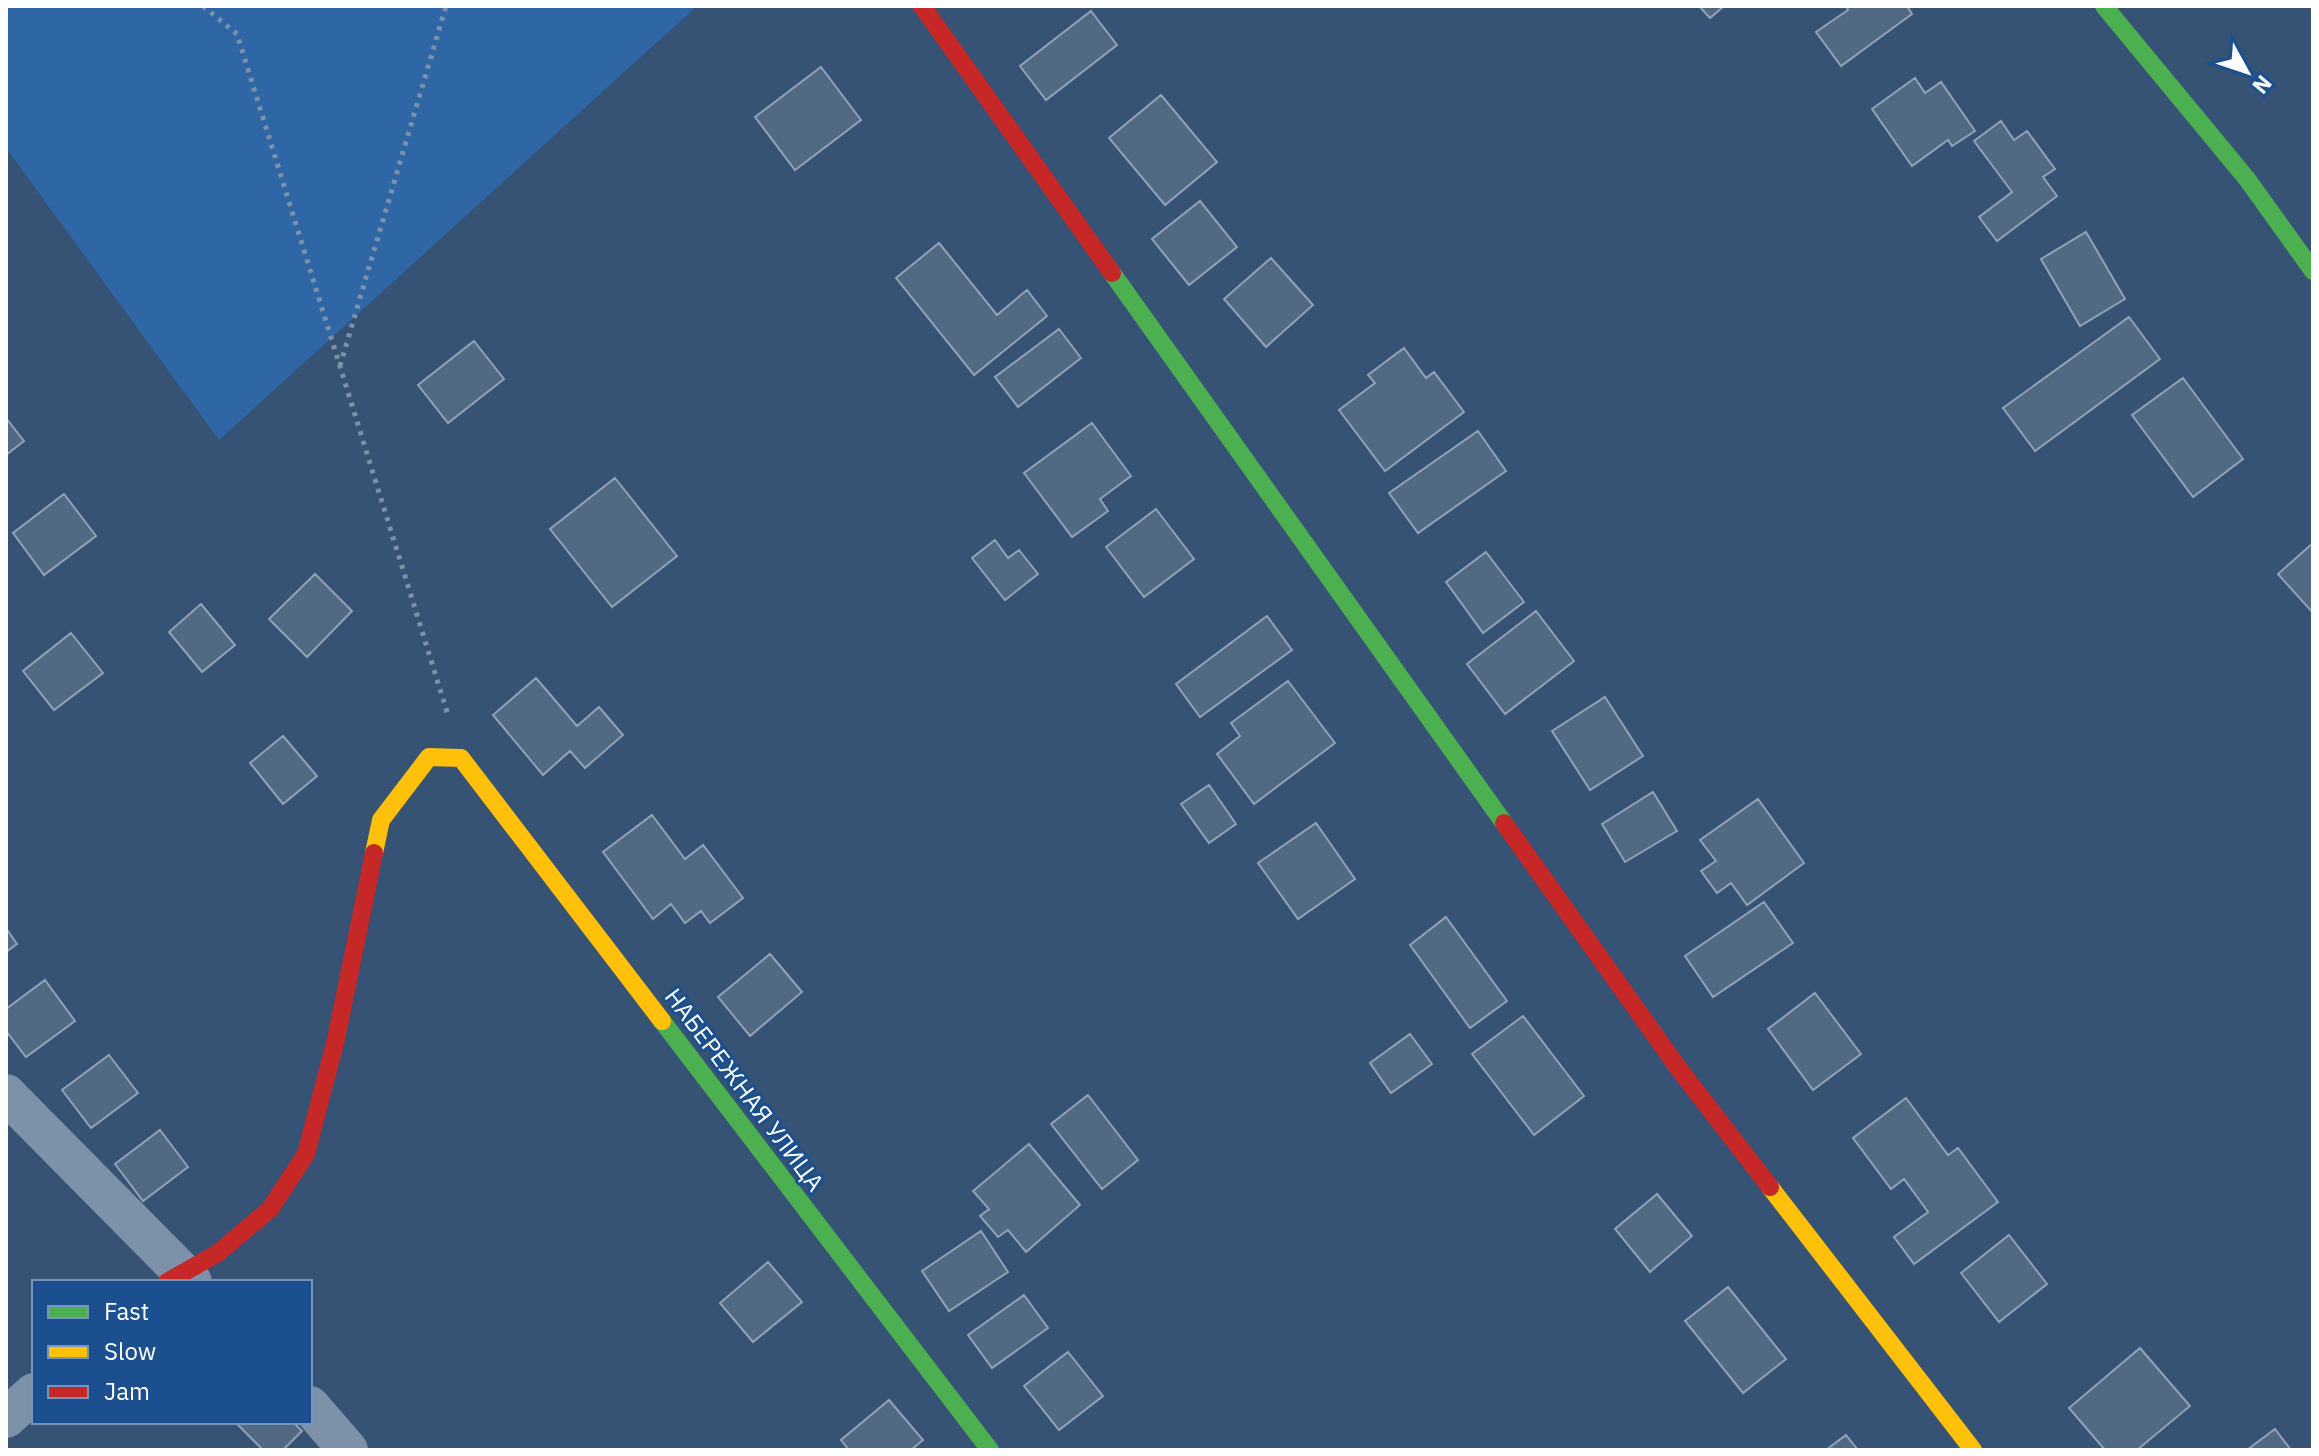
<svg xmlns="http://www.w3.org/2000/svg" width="2319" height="1456" viewBox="0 0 2319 1456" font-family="'IBM Plex Sans',sans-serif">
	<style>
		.green { fill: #2f66a5 }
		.building { fill: #526984; stroke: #92a2b6; stroke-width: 2 }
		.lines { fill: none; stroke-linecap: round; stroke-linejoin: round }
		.path { stroke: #7d92a8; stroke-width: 5; stroke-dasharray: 4 6; stroke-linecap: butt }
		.street { stroke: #7d92a8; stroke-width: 40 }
		.fast { stroke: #4caf50; stroke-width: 18 }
		.slow { stroke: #ffc107; stroke-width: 18 }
		.jam { stroke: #c62828; stroke-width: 18 }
		.labels { text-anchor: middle; stroke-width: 6; stroke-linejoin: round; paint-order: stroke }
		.street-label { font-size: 24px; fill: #fff; stroke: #1b4f8f }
	</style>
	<rect width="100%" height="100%" fill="#365274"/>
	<path class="green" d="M 6,6 L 697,6 L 219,440 L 6,148 Z"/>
	<path class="building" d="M 1699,6 L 1724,6 L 1710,18 Z
		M 1846,6 L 1907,6 L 1912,14 L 1841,66 L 1816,32 L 1848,10 Z
		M 1091,11 L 1117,45 L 1046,100 L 1020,66 Z
		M 821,67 L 861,120 L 795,170 L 755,117 Z
		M 1915,78 L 1925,93 L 1941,82 L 1975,131 L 1952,146 L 1948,140 L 1912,166 L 1872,109 Z
		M 1161,95 L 1217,162 L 1165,205 L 1109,138 Z
		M 2001,121 L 2014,140 L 2027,131 L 2055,169 L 2043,177 L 2057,196 L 1997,241 L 1979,217 L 2012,192 L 1974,141 Z
		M 1200,201 L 1237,247 L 1189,285 L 1152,239 Z
		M 2086,232 L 2125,299 L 2080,326 L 2041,259 Z
		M 939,243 L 997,315 L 1027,290 L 1047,316 L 974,375 L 896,278 Z
		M 1271,258 L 1313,305 L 1266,347 L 1224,299 Z
		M 2129,317 L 2160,359 L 2035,451 L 2003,408 Z
		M 1059,329 L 1081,358 L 1018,407 L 995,377 Z
		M 474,341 L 504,379 L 448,423 L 418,385 Z
		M 1404,348 L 1426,378 L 1434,372 L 1464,412 L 1385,471 L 1339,410 L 1375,383 L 1368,375 Z
		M 2183,378 L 2243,459 L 2193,497 L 2132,415 Z
		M 6,418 L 24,441 L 6,455 Z
		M 1092,423 L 1131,476 L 1100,499 L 1108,511 L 1072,537 L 1024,473 Z
		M 1478,431 L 1506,471 L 1418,533 L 1389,493 Z
		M 615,478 L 677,556 L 612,607 L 550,529 Z
		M 64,494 L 96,536 L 44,575 L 13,533 Z
		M 1156,509 L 1194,559 L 1144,597 L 1106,547 Z
		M 995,540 L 1008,558 L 1019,550 L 1038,574 L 1005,600 L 972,558 Z
		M 2313,543 L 2313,613 L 2278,574 Z
		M 1486,552 L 1524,602 L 1483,633 L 1446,582 Z
		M 315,574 L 352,611 L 307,657 L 269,619 Z
		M 201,604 L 235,645 L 202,672 L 169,632 Z
		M 1536,611 L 1574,661 L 1505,714 L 1467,664 Z
		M 1267,616 L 1292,650 L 1200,717 L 1176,684 Z
		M 71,633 L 103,673 L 54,710 L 23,671 Z
		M 536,678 L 577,726 L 599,707 L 623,735 L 585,768 L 570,751 L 543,775 L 493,715 Z
		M 1288,681 L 1335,743 L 1254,804 L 1217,754 L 1240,736 L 1231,723 Z
		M 1605,697 L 1643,756 L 1590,790 L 1552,731 Z
		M 283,736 L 317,776 L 283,804 L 250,763 Z
		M 1209,785 L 1236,824 L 1209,843 L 1181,804 Z
		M 1653,792 L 1677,831 L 1625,862 L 1602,824 Z
		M 1758,799 L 1804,863 L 1747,905 L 1731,883 L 1717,893 L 1701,871 L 1716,861 L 1700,840 Z
		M 652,815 L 685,859 L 703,845 L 743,898 L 710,923 L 701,911 L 685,923 L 671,904 L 653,919 L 603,852 Z
		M 1316,823 L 1355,879 L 1298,919 L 1258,863 Z
		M 1764,902 L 1793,943 L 1713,997 L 1685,956 Z
		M 1446,917 L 1507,1001 L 1470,1028 L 1410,945 Z
		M 6,928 L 17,944 L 6,952 Z
		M 770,954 L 802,992 L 750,1036 L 718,997 Z
		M 45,980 L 75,1021 L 26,1057 L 6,1031 L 6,1009 Z
		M 1815,993 L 1861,1054 L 1813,1090 L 1768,1029 Z
		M 1523,1016 L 1584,1096 L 1534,1135 L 1472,1054 Z
		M 1410,1034 L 1432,1064 L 1391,1093 L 1370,1063 Z
		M 109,1055 L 138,1093 L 91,1128 L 62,1090 Z
		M 1088,1095 L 1138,1160 L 1102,1189 L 1051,1124 Z
		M 1906,1098 L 1948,1155 L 1958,1148 L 1998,1202 L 1914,1264 L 1894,1237 L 1928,1212 L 1904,1179 L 1891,1189 L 1853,1138 Z
		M 160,1130 L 188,1167 L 143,1201 L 115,1164 Z
		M 1029,1144 L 1080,1205 L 1026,1252 L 1008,1230 L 998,1237 L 980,1216 L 989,1209 L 973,1191 Z
		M 1657,1194 L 1692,1236 L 1650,1272 L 1615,1229 Z
		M 981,1231 L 1008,1272 L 949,1311 L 922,1271 Z
		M 2009,1235 L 2047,1284 L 1999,1322 L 1961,1273 Z
		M 768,1262 L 802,1302 L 753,1342 L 720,1303 Z
		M 1728,1287 L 1786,1359 L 1743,1393 L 1685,1321 Z
		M 1024,1295 L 1048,1328 L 992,1368 L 968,1335 Z
		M 2140,1348 L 2190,1406 L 2137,1450 L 2105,1450 L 2069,1408 Z
		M 1068,1352 L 1103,1396 L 1059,1430 L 1024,1386 Z
		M 889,1400 L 923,1440 L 911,1450 L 849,1450 L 841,1440 Z
		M 241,1422 L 293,1422 L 302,1431 L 283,1450 L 263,1450 L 238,1425 Z
		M 2275,1429 L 2291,1450 L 2247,1450 Z
		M 1846,1435 L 1858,1450 L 1826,1450 Z"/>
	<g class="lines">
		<path class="path" d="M 203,6 L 237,34 L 448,715
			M 340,366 L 446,6"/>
		<path class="street" d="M 6,1094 L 192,1282
			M 310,1406 L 348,1450
			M 6,1418 L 34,1393"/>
		<path class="fast" d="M 2104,6 L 2247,179 L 2313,271
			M 1112,273 L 1504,823
			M 662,1021 L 990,1450"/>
		<path class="slow" d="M 374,853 L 381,820 L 429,757 L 461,758 L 662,1021
			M 1770,1187 L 1973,1450"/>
		<path class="jam" d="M 922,6 L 1112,273
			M 1504,823 L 1679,1069 L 1770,1187
			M 167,1282 L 218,1253 L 270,1209 L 306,1154 L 336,1039 L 374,853"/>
	</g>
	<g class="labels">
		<g class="street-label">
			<text transform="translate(744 1090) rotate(53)" y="8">НАБЕРЕЖНАЯ УЛИЦА</text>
		</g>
	</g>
	<rect width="2319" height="1456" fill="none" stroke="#ffffff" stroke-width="16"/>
	<rect x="32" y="1280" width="280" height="144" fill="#1b4f8f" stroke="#7695bc" stroke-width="2"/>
	<rect x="48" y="1306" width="40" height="12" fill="#4caf50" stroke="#7695bc" stroke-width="2"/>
	<text x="104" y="1320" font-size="24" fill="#ffffff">Fast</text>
	<rect x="48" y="1346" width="40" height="12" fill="#ffc107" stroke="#7695bc" stroke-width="2"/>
	<text x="104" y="1360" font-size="24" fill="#ffffff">Slow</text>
	<rect x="48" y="1386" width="40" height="12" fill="#c62828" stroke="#7695bc" stroke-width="2"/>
	<text x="104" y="1400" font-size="24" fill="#ffffff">Jam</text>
	<g transform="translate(2247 72) rotate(130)" stroke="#1b4f8f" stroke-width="6" paint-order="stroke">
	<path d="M0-6L14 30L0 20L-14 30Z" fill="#ffffff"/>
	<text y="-12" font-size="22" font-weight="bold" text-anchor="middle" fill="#ffffff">N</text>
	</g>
</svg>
